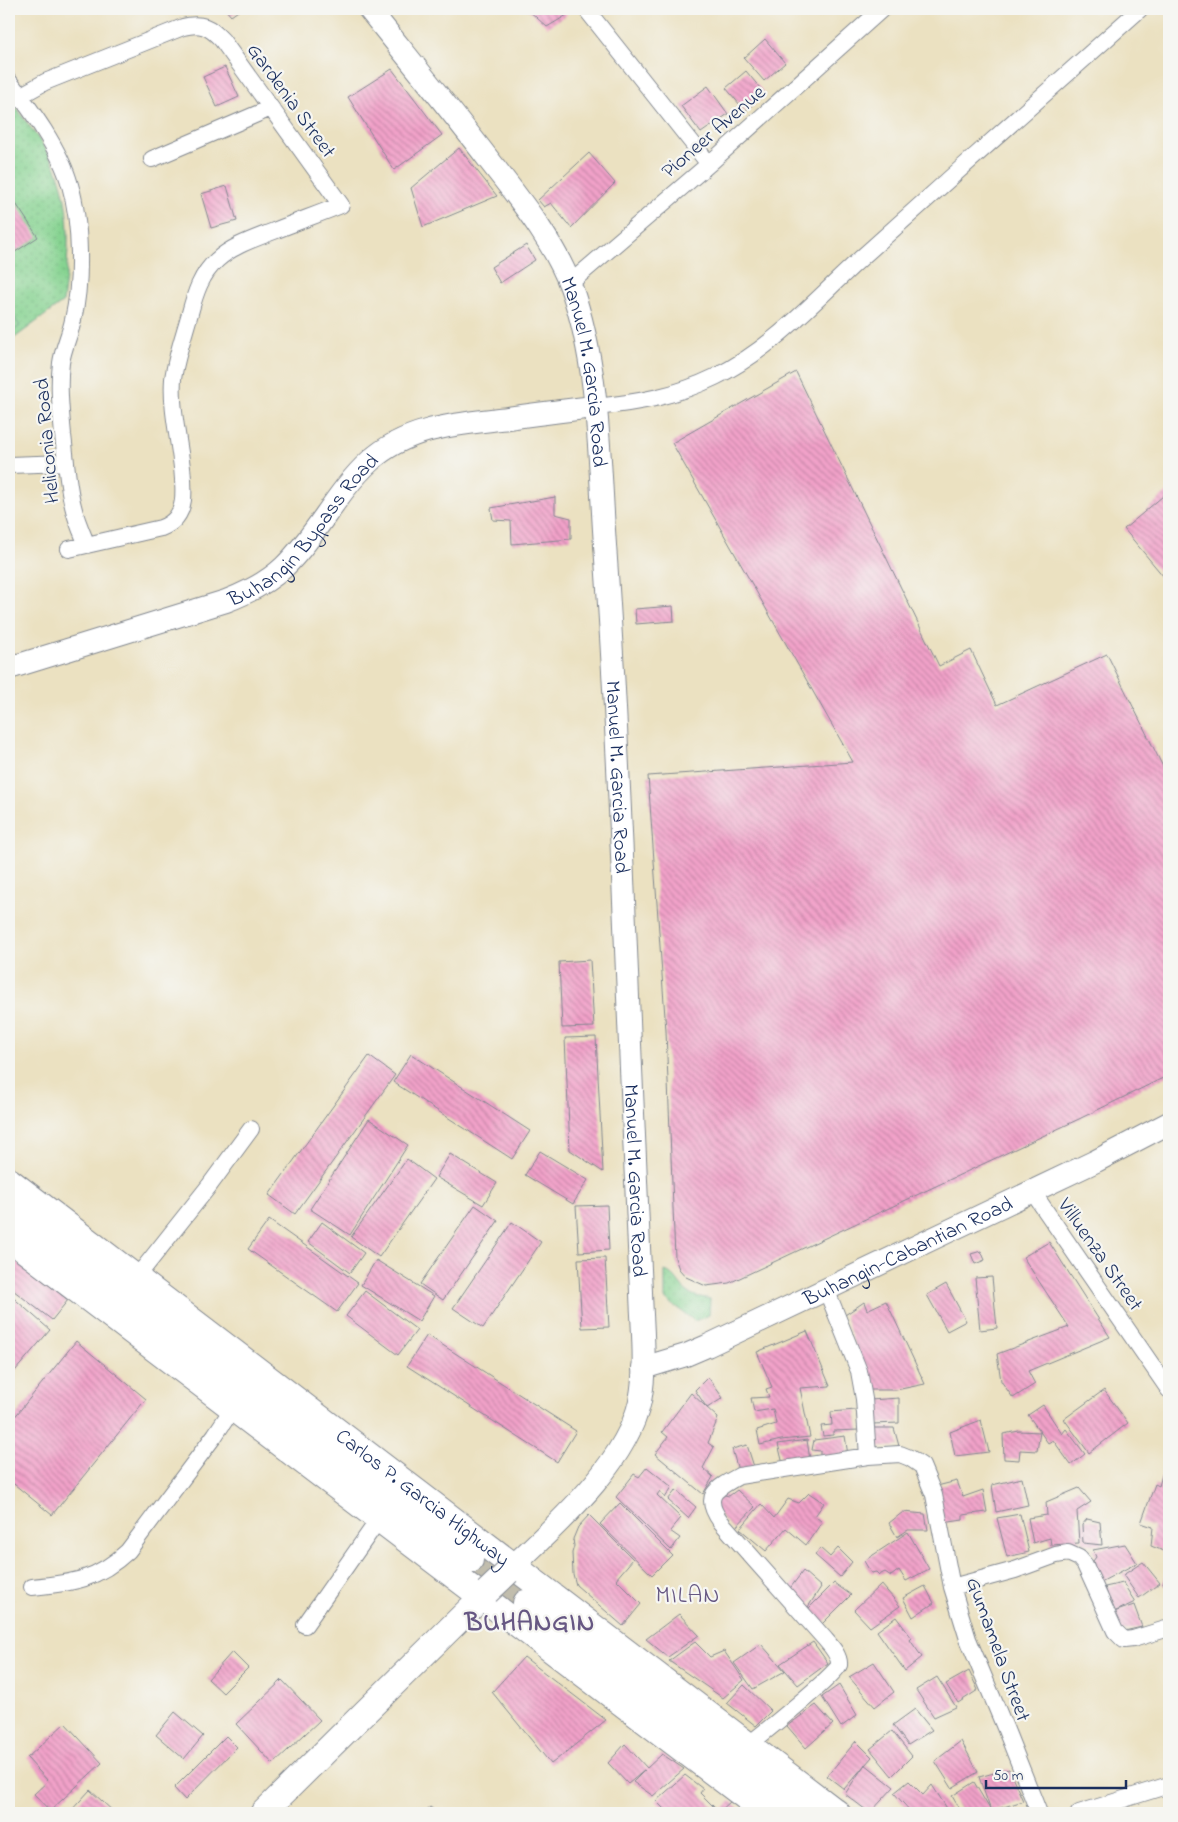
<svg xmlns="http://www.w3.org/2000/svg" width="1178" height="1822" viewBox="0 0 1178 1822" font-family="'Indie Flower',sans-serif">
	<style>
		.grass { fill: url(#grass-dots); stroke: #508178 }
		.garden { fill: #86d391; stroke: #508178 }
		.building { fill: url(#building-back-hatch) }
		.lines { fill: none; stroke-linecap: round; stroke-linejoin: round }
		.trunk-tunnel { stroke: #c1bdad; stroke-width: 26; stroke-dasharray: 26 13; stroke-linecap: butt }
		.minor-casing { stroke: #838890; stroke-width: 18 }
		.secondary-casing { stroke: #838890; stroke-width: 24 }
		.primary-casing { stroke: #838890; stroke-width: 27 }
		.trunk-casing { stroke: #838890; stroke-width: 28 }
		.minor { stroke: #fff; stroke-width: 16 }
		.secondary { stroke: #fff; stroke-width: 22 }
		.primary { stroke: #fff; stroke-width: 25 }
		.trunk { stroke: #fff; stroke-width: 26 }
		.primary-bridge-casing { stroke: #838890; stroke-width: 27; stroke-linecap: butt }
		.primary-bridge { stroke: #fff; stroke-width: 25 }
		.labels { text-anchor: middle; stroke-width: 4.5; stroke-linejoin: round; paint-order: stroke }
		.street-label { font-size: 21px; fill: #1b2f5e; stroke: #f6f6f2 }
		.quarter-label { font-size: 24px; letter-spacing: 1px; fill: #665783; stroke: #f6f6f2 }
		.district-label { font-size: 26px; font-weight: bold; letter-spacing: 1px; fill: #665783; stroke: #f6f6f2 }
	</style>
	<defs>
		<pattern id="grass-dots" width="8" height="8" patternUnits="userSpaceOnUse" patternTransform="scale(1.25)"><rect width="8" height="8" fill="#86d391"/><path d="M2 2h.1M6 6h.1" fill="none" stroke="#73b57f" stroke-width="1.8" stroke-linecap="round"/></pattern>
		<pattern id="building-back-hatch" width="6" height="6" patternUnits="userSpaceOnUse" patternTransform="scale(1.25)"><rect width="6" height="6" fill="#f2a2c9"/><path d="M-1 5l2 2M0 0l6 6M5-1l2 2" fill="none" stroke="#c384a6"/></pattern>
	</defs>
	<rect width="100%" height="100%" fill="#f6f6f2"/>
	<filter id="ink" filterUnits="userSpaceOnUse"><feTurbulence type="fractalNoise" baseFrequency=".02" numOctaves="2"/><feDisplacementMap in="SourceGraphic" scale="10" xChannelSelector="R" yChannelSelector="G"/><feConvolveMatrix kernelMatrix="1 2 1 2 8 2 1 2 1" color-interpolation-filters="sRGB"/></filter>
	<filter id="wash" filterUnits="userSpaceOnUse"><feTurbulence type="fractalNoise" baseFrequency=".0096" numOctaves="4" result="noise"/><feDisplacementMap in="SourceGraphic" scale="20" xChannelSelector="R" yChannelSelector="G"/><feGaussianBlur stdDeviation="1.12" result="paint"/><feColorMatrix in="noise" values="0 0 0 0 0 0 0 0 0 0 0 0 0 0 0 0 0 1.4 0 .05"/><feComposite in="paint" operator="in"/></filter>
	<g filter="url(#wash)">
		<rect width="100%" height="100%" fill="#ebe1c1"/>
		<path class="grass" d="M 16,107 C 27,124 41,140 51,158 C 74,201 69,256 63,302 L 9,342 L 9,112 Z
			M 665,1271 C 676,1274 679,1287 689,1293 C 695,1297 703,1297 710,1299 L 709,1315 L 695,1321 L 665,1299 Z"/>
		<path class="garden" d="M 9,310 L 20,326 L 9,334 Z"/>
		<g id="blocks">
			<path class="building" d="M 225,9 L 241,9 L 231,16 Z
				M 527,9 L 562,9 L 567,15 L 547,27 Z
				M 765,39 L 785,63 L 764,81 L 744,58 Z
				M 225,67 L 239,97 L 217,107 L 203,77 Z
				M 392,69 L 442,135 L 394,170 L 348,97 Z
				M 746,71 L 765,94 L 745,111 L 726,88 Z
				M 708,86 L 728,114 L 701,133 L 681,106 Z
				M 459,148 L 497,196 L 423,227 L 411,188 Z
				M 589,153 L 615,183 L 571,228 L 551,203 L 544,207 L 538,200 Z
				M 227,186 L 237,221 L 211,228 L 201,194 Z
				M 9,193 L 38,237 L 9,256 Z
				M 526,245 L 535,260 L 500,283 L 491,267 Z
				M 796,372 L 939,666 L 971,650 L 997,705 L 1107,654 L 1169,779 L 1169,1075 L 1079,1119 L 729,1283 L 706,1286 L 686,1277 L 679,1269 L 675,1258 L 666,1031 L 648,776 L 853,762 L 672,443 Z
				M 1169,491 L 1169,583 L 1124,529 Z
				M 555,497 L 555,514 L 571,518 L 571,539 L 512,544 L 511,521 L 493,520 L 491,508 Z
				M 673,606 L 674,621 L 636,624 L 635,609 Z
				M 590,960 L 594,1027 L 562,1028 L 559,962 Z
				M 596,1037 L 603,1172 L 570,1150 L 565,1038 Z
				M 411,1054 L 530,1131 L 512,1159 L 393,1082 Z
				M 369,1056 L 395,1075 L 295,1214 L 269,1195 Z
				M 369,1119 L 408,1145 L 350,1235 L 310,1209 Z
				M 540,1151 L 588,1180 L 573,1204 L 525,1175 Z
				M 450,1154 L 497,1183 L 483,1205 L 436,1177 Z
				M 407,1159 L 434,1179 L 379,1257 L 351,1237 Z
				M 475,1205 L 498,1221 L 443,1300 L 420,1284 Z
				M 607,1205 L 609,1250 L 579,1252 L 576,1206 Z
				M 269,1220 L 358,1283 L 337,1312 L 248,1249 Z
				M 322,1222 L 364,1253 L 350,1273 L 308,1242 Z
				M 512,1222 L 541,1242 L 483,1328 L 453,1308 Z
				M 1049,1242 L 1110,1337 L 1028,1371 L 1035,1384 L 1013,1398 L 1001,1381 L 997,1354 L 1069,1327 L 1023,1257 Z
				M 981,1251 L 985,1260 L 975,1264 L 971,1254 Z
				M 9,1254 L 68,1300 L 52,1320 L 9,1287 Z
				M 605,1258 L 609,1327 L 582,1328 L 578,1259 Z
				M 376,1260 L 434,1296 L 419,1321 L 361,1285 Z
				M 992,1277 L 997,1328 L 980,1330 L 975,1278 Z
				M 946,1284 L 966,1321 L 947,1331 L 927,1295 Z
				M 365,1291 L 417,1330 L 398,1355 L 346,1316 Z
				M 9,1294 L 50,1330 L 15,1371 L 9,1366 Z
				M 886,1301 L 925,1384 L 896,1390 L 868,1390 L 845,1315 L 864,1302 L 867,1310 Z
				M 807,1331 L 830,1386 L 800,1388 L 810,1437 L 781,1440 L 760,1445 L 757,1430 L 776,1424 L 773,1409 L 754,1412 L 751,1398 L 769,1397 L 766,1389 L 772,1387 L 757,1352 Z
				M 427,1335 L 576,1431 L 557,1462 L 407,1366 Z
				M 76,1341 L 146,1399 L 52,1515 L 9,1480 L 9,1424 Z
				M 9,1368 L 14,1372 L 9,1379 Z
				M 708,1377 L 723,1398 L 707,1408 L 695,1390 Z
				M 1104,1390 L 1128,1423 L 1089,1453 L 1064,1419 Z
				M 691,1393 L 718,1418 L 708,1443 L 714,1447 L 703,1468 L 713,1477 L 703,1494 L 655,1454 L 668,1437 L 662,1432 Z
				M 899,1398 L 899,1423 L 872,1424 L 870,1400 Z
				M 1043,1405 L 1062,1434 L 1066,1429 L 1085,1454 L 1071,1465 L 1053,1440 L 1048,1443 L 1028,1415 Z
				M 856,1410 L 859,1430 L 833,1431 L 833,1435 L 823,1436 L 821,1426 L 832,1425 L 831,1412 Z
				M 981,1420 L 989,1452 L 955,1456 L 950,1432 Z
				M 870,1428 L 894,1428 L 899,1446 L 871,1448 Z
				M 1019,1431 L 1040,1432 L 1037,1451 L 1020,1450 L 1019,1460 L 1004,1459 L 1003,1434 Z
				M 845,1436 L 848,1455 L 820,1456 L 820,1451 L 812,1450 L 814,1440 Z
				M 807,1440 L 810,1460 L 783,1464 L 778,1444 Z
				M 747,1445 L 756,1473 L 739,1474 L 732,1449 Z
				M 647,1467 L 672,1487 L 665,1498 L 660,1491 L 657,1495 L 681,1518 L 670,1531 L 680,1538 L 671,1550 L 616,1497 L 634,1474 L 639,1477 Z
				M 1164,1468 L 1169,1470 L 1169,1553 L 1151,1546 L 1153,1527 L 1141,1523 L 1155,1484 L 1159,1486 Z
				M 1022,1478 L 1028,1505 L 996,1512 L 992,1485 Z
				M 957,1481 L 963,1497 L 983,1490 L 987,1512 L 963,1515 L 963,1520 L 943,1523 L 937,1486 Z
				M 1079,1488 L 1091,1502 L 1077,1511 L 1079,1543 L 1051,1545 L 1050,1538 L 1033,1543 L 1028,1518 L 1047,1515 L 1046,1502 Z
				M 676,1490 L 696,1507 L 688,1518 L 668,1500 Z
				M 737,1490 L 755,1507 L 733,1530 L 712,1506 L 720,1494 L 729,1496 Z
				M 809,1493 L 824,1503 L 815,1516 L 822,1522 L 806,1545 L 786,1528 L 766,1551 L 740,1529 L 761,1504 L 774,1518 L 788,1499 L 799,1503 Z
				M 620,1503 L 672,1555 L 652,1575 L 600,1524 Z
				M 903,1512 L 925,1514 L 928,1530 L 908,1530 L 897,1537 L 889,1523 Z
				M 1020,1514 L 1029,1552 L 1007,1557 L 997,1518 Z
				M 589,1515 L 633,1559 L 616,1579 L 641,1604 L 623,1626 L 576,1585 L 573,1574 L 572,1553 L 574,1546 L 573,1539 L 578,1527 Z
				M 1087,1519 L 1100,1522 L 1102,1545 L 1083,1543 L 1082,1525 Z
				M 908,1532 L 929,1569 L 906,1581 L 899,1570 L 891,1576 L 885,1572 L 879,1575 L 876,1572 L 871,1573 L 864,1561 Z
				M 1125,1544 L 1137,1563 L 1099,1583 L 1093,1561 L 1096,1557 L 1093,1550 Z
				M 820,1548 L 830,1557 L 838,1548 L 852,1562 L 840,1577 L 815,1555 Z
				M 1143,1562 L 1160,1583 L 1139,1598 L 1123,1575 Z
				M 1169,1564 L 1169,1586 L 1163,1584 Z
				M 803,1571 L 821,1587 L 808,1607 L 788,1591 Z
				M 834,1583 L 851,1595 L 819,1627 L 804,1613 Z
				M 1123,1583 L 1135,1602 L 1114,1612 L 1134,1605 L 1142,1627 L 1120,1632 L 1105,1587 Z
				M 881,1584 L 900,1606 L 870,1627 L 854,1610 Z
				M 925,1586 L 934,1603 L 913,1617 L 903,1598 Z
				M 679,1614 L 699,1635 L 668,1657 L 646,1639 Z
				M 896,1617 L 912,1638 L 910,1640 L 922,1657 L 905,1671 L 877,1631 Z
				M 695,1642 L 710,1657 L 724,1651 L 744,1680 L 723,1698 L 669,1661 Z
				M 813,1642 L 828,1663 L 798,1685 L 780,1664 Z
				M 761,1644 L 785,1671 L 753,1689 L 734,1663 Z
				M 232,1652 L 248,1668 L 223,1693 L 208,1679 Z
				M 524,1657 L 606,1720 L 551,1764 L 492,1692 Z
				M 874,1662 L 894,1692 L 875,1707 L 849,1677 Z
				M 969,1671 L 978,1690 L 958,1703 L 946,1684 Z
				M 937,1677 L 956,1707 L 934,1717 L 916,1690 Z
				M 282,1680 L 320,1720 L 273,1764 L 236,1724 Z
				M 744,1685 L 771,1711 L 756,1726 L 727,1703 Z
				M 839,1685 L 857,1715 L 841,1727 L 822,1697 Z
				M 816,1705 L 833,1724 L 806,1748 L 787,1726 Z
				M 915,1709 L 932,1730 L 908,1745 L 893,1725 Z
				M 175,1712 L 203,1736 L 184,1759 L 156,1735 Z
				M 65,1723 L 102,1763 L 50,1811 L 34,1794 L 48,1781 L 27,1758 Z
				M 892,1731 L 912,1756 L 892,1776 L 870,1749 Z
				M 226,1736 L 237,1747 L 185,1800 L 174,1788 Z
				M 856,1741 L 872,1757 L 844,1789 L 827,1776 Z
				M 961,1741 L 978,1772 L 952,1788 L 935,1761 Z
				M 625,1744 L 647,1768 L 662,1754 L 684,1769 L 653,1796 L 633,1782 L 645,1770 L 628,1784 L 608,1763 Z
				M 865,1764 L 894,1787 L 870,1813 L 845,1794 Z
				M 1009,1769 L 1023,1801 L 991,1811 L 992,1813 L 962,1813 L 952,1796 L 974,1782 L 991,1811 L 979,1777 Z
				M 685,1775 L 703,1789 L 700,1793 L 719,1812 L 731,1801 L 744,1813 L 668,1813 L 656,1801 Z
				M 909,1781 L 923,1795 L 932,1785 L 950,1813 L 912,1813 L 894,1793 Z
				M 90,1790 L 115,1813 L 69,1813 Z
				M 430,1807 L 438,1813 L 423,1813 Z"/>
		</g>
	</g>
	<g filter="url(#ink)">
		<use href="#blocks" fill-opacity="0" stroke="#838890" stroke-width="1"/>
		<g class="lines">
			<path class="trunk-tunnel" d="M 470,1560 L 526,1603"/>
			<defs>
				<path id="minor" d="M 586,9 L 709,164
					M 9,81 C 31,110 60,149 70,185 C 81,222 82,282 73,320 C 70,335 63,348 61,363 C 58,387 61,412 63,435 C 66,459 67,483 73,506 C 76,520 82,533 87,545
					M 9,102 L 45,82 L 183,27 C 201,22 210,27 222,40 L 341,205 C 319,214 296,222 274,231 C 254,239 232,246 217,260 C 201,274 195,294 190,313 C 184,335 176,357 173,379 C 170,419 186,461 183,500 C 181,515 174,523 161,528 L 69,549
					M 152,159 L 271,108
					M 569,284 L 709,164 L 882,9
					M 595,407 C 637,403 676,396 715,377 C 776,347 819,295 869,251 C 959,170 1050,89 1140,9
					M 9,465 L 66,463
					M 1032,1191 L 1169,1390
					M 136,1278 L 209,1186 L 251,1129
					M 826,1289 L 859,1371 L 864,1399 L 868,1456
					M 32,1587 C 73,1583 97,1580 128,1551 L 215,1435 L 233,1408
					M 952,1587 L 1015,1570 L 1056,1555 L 1068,1553 L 1079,1558 L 1085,1565 L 1115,1631 L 1124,1640 L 1133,1639 L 1169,1628
					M 305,1625 L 379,1519
					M 748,1745 C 761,1735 837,1674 839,1665 C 840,1655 830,1645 824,1638 L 721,1522 C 702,1496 715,1489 739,1476 L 868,1456 L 900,1454 L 910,1458 L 922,1466 L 934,1495 L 952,1587 L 968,1639 L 1006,1730 L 1039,1813
					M 1079,1813 L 1169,1785"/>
				<g id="secondary">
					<path id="s1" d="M 369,9 C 409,59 450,109 489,160 C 519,199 554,241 571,287 C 600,367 599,461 605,545 C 618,727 624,909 632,1091 C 635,1158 638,1225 641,1292 C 642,1328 647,1366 640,1401 C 626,1464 558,1523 513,1566"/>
					<path id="s2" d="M 9,668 L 226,601 C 247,593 267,583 284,567 C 317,535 336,492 370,461 C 408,426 460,424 508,418 C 537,414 566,410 595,407"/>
					<path id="s3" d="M 643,1368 L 686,1355 L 707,1346 L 1096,1161 L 1169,1123"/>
				</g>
				<path id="primary" d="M 263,1813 L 487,1592"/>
				<g id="trunk">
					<path id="s4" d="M 9,1181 L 837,1813"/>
					<path d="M 9,1208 L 470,1560"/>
					<path d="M 9,1238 L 767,1813"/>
					<path d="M 526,1603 L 802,1813"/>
				</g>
			</defs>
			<use href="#minor" class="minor-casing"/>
			<use href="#secondary" class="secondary-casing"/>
			<use href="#primary" class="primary-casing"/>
			<use href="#trunk" class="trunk-casing"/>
			<use href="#minor" class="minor"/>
			<use href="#secondary" class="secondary"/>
			<use href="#primary" class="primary"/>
			<use href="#trunk" class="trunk"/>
			<defs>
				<path id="primary-bridge" d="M 487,1592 L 508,1572"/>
			</defs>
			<use href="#primary-bridge" class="primary-bridge-casing"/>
			<use href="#primary-bridge" class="primary-bridge"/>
		</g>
	</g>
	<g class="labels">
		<g class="street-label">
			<text transform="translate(292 100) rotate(54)" y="7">Gardenia Street</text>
			<text transform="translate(713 131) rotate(-41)" y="7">Pioneer Avenue</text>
			<text dy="7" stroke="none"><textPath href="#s1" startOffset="431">Manuel M. Garcia Road</textPath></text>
			<text transform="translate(46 441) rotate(-95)" y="7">Heliconia Road</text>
			<text dy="7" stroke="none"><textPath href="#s2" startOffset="334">Buhangin Bypass Road</textPath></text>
			<text dy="7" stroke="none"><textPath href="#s1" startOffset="838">Manuel M. Garcia Road</textPath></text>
			<text dy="7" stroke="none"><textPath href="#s1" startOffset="1242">Manuel M. Garcia Road</textPath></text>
			<text dy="7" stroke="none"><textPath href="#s3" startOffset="290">Buhangin-Cabantian Road</textPath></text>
			<text transform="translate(1101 1254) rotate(55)" y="7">Villuenza Street</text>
			<text dy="7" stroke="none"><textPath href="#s4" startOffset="521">Carlos P. Garcia Highway</textPath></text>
			<text transform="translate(999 1649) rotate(70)" y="7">Gumamela Street</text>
		</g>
		<g class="quarter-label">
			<text x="688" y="1602">MILAN</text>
		</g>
		<g class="district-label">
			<text x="530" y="1630">BUHANGIN</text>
		</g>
	</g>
	<rect width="1178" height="1822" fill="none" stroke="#f6f6f2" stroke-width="30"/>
	<path d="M986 1780v8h140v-8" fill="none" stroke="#1b2f5e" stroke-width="2.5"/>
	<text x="993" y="1780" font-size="15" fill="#1b2f5e" stroke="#f6f6f2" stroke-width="4" paint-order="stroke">50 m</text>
</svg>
